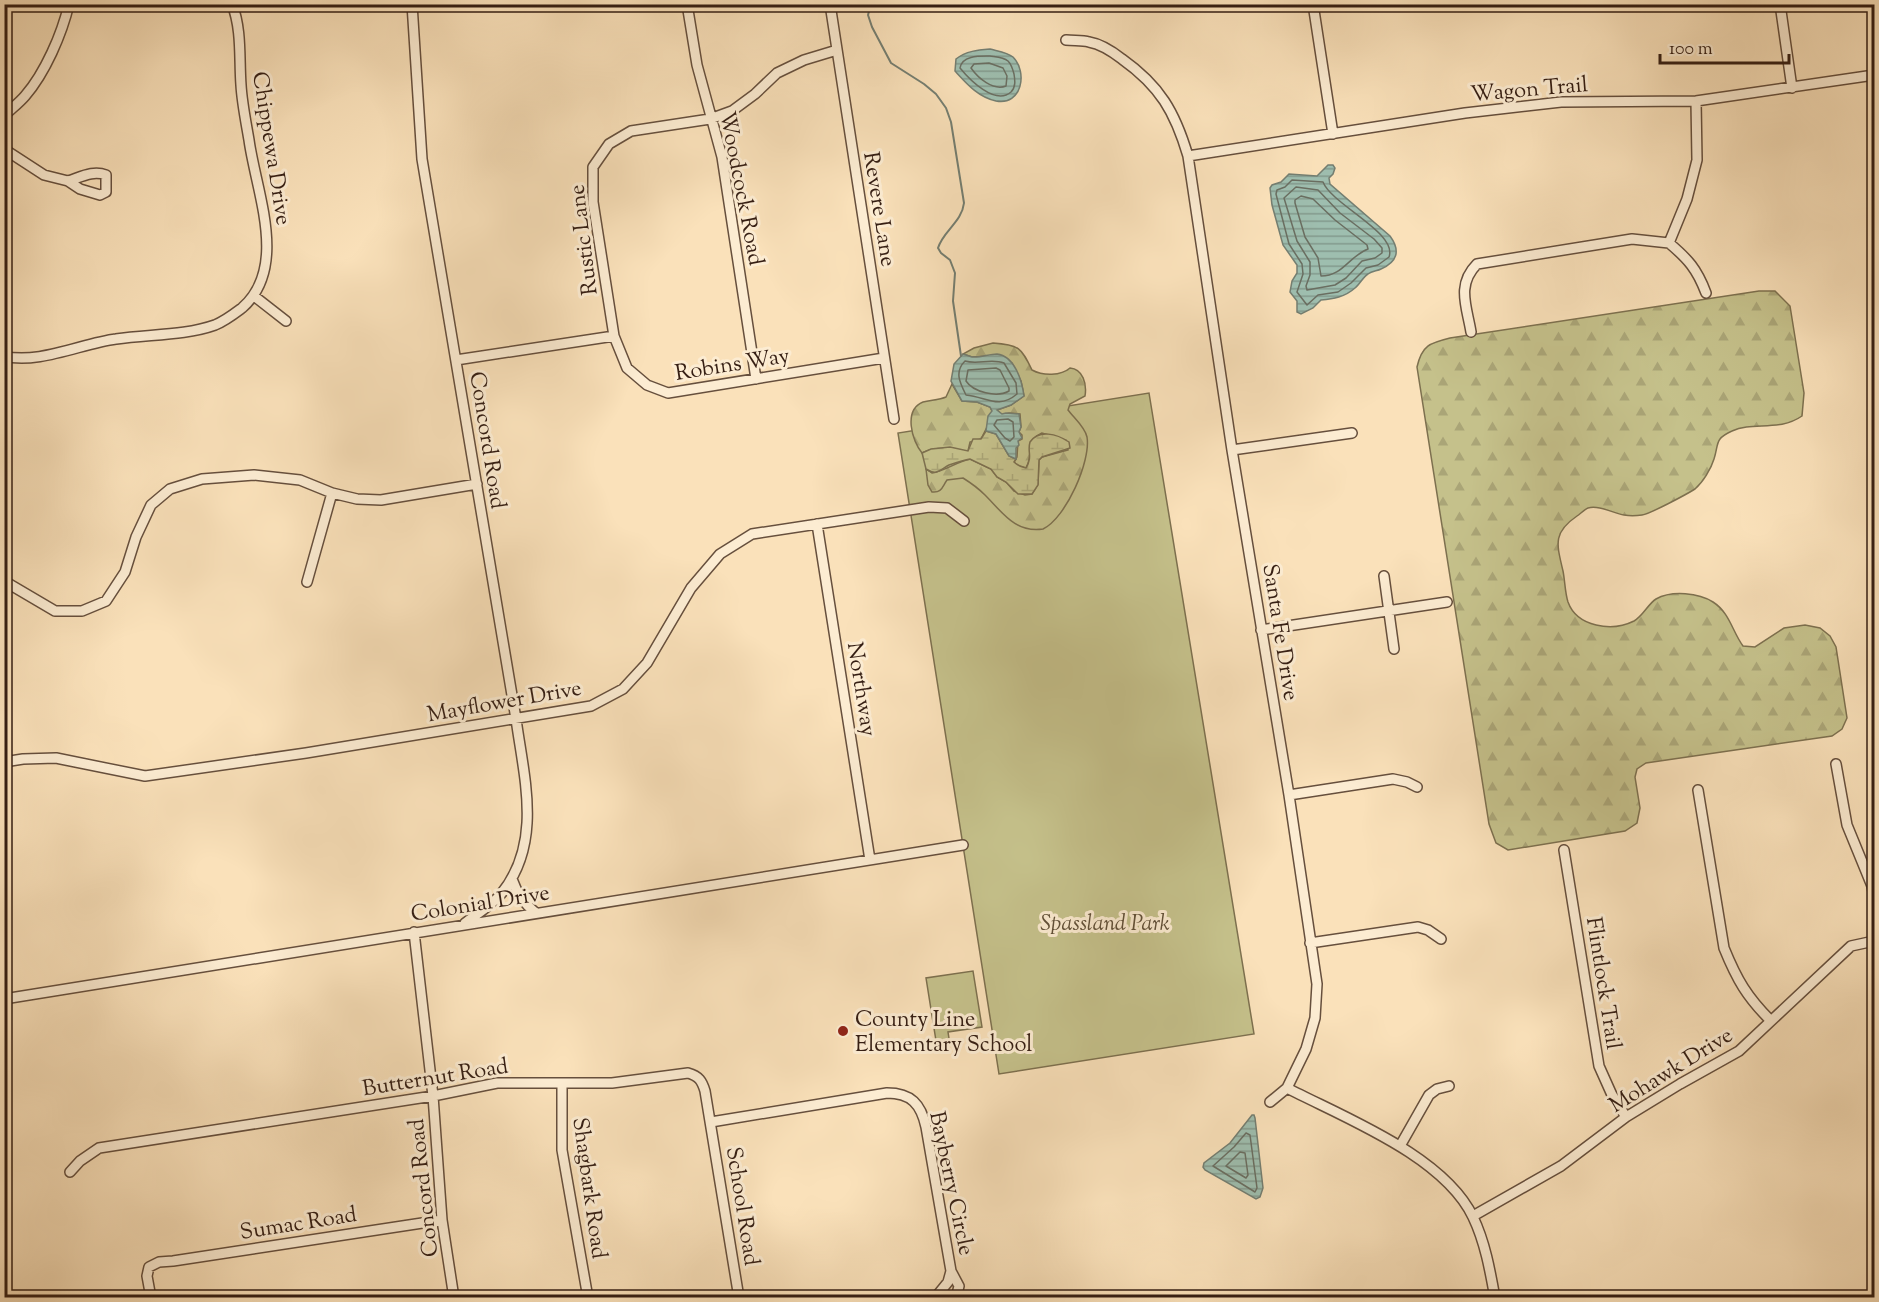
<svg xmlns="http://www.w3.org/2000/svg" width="1879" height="1302" viewBox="0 0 1879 1302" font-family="'Sorts Mill Goudy',serif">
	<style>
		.green { fill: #c5c18b; stroke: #7d704f; stroke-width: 1.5 }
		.forest { fill: url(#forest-firs); stroke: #7d704f; stroke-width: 1.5 }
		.wetland { fill: url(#wetland-marsh); stroke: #7d704f; stroke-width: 1.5 }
		.water { fill: url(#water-rules); stroke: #747e71; stroke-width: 1.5 }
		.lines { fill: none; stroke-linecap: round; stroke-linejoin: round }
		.shore { stroke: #6a6e61; stroke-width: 1.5 }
		.stream { stroke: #747e71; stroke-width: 2 }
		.minor-casing { stroke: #664f3d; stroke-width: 12 }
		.minor { stroke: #fcecd2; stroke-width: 9 }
		.poi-dot { fill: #8f2418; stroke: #fcecd2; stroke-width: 2 }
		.labels { text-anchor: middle; stroke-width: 6; stroke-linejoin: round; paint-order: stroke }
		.street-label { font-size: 22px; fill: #351e13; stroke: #fcecd2 }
		.park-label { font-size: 22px; font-style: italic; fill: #604f37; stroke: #fcecd2 }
		.poi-label { font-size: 22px; fill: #351e13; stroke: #fcecd2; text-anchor: start }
	</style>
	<defs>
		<pattern id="forest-firs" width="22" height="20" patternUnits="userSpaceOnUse" patternTransform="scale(1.5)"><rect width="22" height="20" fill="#c5c18b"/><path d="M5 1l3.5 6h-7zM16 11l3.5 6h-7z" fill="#aaa577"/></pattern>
		<pattern id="wetland-marsh" width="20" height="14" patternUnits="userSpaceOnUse" patternTransform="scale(1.5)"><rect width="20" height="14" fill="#c5c18b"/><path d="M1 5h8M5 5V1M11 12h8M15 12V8" fill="none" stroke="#aaa577"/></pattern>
		<pattern id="water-rules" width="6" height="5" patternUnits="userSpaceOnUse" patternTransform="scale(1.5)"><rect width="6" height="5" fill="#9ebeaf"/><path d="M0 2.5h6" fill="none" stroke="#829a8d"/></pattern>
	</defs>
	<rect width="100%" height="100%" fill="#fae1ba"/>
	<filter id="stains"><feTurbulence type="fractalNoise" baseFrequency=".00333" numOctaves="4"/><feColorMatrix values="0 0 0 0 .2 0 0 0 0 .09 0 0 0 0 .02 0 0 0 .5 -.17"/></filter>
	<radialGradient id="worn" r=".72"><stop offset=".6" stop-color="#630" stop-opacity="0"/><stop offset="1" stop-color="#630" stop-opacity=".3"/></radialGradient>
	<path class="green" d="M 1149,393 L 1254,1034 L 999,1074 L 898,433 Z
		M 973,971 L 982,1027 L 948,1032 L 950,1045 L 937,1047 L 926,978 Z"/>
	<path class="forest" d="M 1759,291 L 1775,291 L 1790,306 L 1804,393 L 1802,416 C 1779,432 1753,421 1732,431 C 1714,439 1719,444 1714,459 C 1711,469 1703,482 1695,489 C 1687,494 1650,514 1642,515 C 1636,516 1629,516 1624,515 C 1613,513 1599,505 1588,508 C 1585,509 1580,514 1577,516 C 1552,533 1557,545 1563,571 C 1565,581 1565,593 1568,602 C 1577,627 1612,632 1634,621 C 1643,616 1648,604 1656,599 C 1672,590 1699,593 1713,602 C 1730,613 1732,631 1743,646 L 1755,647 L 1784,628 L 1805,625 L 1820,628 L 1830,636 L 1836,647 L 1847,718 L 1842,729 L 1832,736 L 1646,763 L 1637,769 L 1635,777 L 1640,808 L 1637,823 L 1625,831 L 1508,850 L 1496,843 L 1489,824 L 1417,367 C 1422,345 1430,343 1450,338 Z
		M 993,343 C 1019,345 1021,347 1032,370 C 1043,376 1061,376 1070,368 C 1083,369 1087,384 1085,396 L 1070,404 L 1068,410 C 1074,418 1085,427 1087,437 C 1091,461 1066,518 1043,529 C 1015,533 1003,513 985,495 C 978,488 971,483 963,478 L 947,480 C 942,487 942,493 932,492 L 928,485 L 926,469 L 932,473 C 945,471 956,462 970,459 L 991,469 L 997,477 L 1006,482 L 1014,491 L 1025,495 L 1032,494 L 1038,484 L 1039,460 L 1042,457 L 1068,450 L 1066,440 L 1042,433 C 1021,444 1036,451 1026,468 L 1018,466 L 1014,462 L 1017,457 L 1018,441 L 1022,439 L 1022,435 L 1019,432 L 1021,427 L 1020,414 L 1009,413 L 1002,415 L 997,410 L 1011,405 L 1024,396 L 1021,381 L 1012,363 L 999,355 L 972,357 L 963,354 L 974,348 Z
		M 952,384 L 962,401 L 977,402 L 990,407 L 992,411 L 987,427 L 981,439 L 970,442 L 968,451 C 951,451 940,444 922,453 C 912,441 903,410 923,402 C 930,400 939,400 946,397 Z"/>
	<path class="wetland" d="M 986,431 L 996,434 L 1009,456 L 1016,459 L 1014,462 C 1018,466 1021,467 1026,468 C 1033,456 1027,452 1030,442 C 1039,429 1057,434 1069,442 L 1070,448 L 1042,457 L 1039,460 L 1038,485 L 1032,494 L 1018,494 L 1006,482 L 997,477 L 991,469 L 970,459 C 964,460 955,463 949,465 C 940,470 937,476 926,469 L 922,453 L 931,449 L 950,447 L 968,451 L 973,439 L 981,439 Z"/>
	<path class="water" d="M 990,49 C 997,51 1007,52 1013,57 C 1028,72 1022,106 996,101 C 978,97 967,84 955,71 L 956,59 C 966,51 978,50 990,49 Z
		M 1328,165 L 1333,165 L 1335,168 L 1333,174 L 1329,178 L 1330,184 L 1390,236 C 1401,251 1397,262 1381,269 C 1377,271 1372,271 1368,274 C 1363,277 1360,284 1355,288 C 1345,297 1333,299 1321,300 L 1313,308 L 1301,314 L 1297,312 L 1297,301 L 1290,292 L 1292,281 L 1297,273 L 1297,265 L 1283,245 L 1272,205 L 1270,188 L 1272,185 L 1281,182 L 1289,174 L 1317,176 Z
		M 963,354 C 966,355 969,356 972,357 C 980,358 989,354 997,354 C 1015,356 1022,381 1024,396 L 1011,405 L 997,410 L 1002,414 L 1006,413 L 1019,414 L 1021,427 L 1019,432 L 1022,438 L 1018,441 L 1019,445 L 1016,448 L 1016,459 L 1009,456 L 996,434 L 986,431 L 988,416 L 992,411 L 990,407 L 977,402 L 962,401 L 951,381 L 954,364 Z
		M 1252,1115 L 1254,1115 L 1255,1118 L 1263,1188 L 1260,1197 L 1256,1199 L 1205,1170 L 1203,1167 L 1204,1163 L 1230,1143 Z"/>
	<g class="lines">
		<path class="shore" d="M 990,56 C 996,57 1003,57 1008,61 C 1011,64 1013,70 1014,74 C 1015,80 1016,87 1011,92 C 995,106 969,79 960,68 C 962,55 980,56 990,56 Z
			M 989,63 L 1003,68 L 1007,76 L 1006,86 C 993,91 978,78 971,68 L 974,64 Z
			M 1292,180 L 1323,182 C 1332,205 1398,233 1389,257 L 1378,265 L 1366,268 L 1351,283 L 1338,292 L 1318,295 L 1307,305 L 1297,292 L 1303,274 L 1302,264 L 1289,244 L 1276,194 L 1277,190 L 1285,187 Z
			M 1296,187 L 1318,190 L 1340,213 L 1374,239 L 1382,248 L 1382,253 L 1375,258 L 1362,261 L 1346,278 L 1335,285 L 1307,290 L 1306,286 L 1310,275 L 1310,262 L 1297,241 L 1284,198 Z
			M 1301,196 L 1313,199 L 1335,220 L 1367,245 L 1368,249 C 1348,257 1343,276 1321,276 L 1318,258 L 1305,237 L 1295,203 L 1295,200 Z
			M 965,361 C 978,365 991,358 1004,363 L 1016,383 L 1017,394 C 998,410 987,397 966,395 C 960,383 954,372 965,361 Z
			M 996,368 L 1000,370 L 1009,388 L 1009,391 C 997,398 973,392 966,381 L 968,370 Z
			M 1008,419 L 1013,422 L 1014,437 L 1010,441 L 1005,438 L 994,425 L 997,420 Z
			M 1246,1133 L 1250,1135 L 1257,1188 L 1255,1192 L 1213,1166 L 1234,1147 Z
			M 1240,1152 L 1245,1153 L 1248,1175 L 1246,1178 L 1226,1166 Z"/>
		<path class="stream" d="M 871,4 L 868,15 L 872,27 L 891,63 L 924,84 L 936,94 L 946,108 L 951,122 L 964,203 C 962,222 943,231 938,248 L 941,253 L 950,260 L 955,273 L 953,301 L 961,356"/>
		<defs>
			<path id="minor" d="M 412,4 L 422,159 L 516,719 C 524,778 543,843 501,894 C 492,905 477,914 465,923
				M 687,4 L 697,65 L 722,157 L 756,379
				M 830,4 L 894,419
				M 1313,4 L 1333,134
				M 1780,4 L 1792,88
				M 1066,40 C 1074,41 1082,40 1089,42 C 1101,44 1113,52 1122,59 C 1160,86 1175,112 1188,156 L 1232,450 L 1289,795 L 1317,984 L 1315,1018 L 1306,1049 L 1287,1088 L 1270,1102
				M 837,50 L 804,60 L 777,73 L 755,94 L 732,111 L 710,119 L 631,131 L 609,144 L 593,167 L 593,202 L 614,336 L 627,368 L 647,385 L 668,393 L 884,358
				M 1696,101 L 1697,160 L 1687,199 L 1669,243 C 1688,259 1697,269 1706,293
				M 4,116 C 11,109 19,103 25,96 C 45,73 62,34 69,4
				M 4,149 L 44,175 L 68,181 L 80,189 L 100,195 L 106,192 L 106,175 C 93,170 81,177 68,181
				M 1188,156 L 1465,113 L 1561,102 L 1696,101 L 1874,75
				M 254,296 L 286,321
				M 1471,332 C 1467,307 1456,285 1477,264 L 1632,239 L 1669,243
				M 4,356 C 37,365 83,343 116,339 C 148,334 184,336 215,325 C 225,321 234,314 242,308 C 289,267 256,192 249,140 C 246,122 242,103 241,85 C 239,58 242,30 232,4
				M 456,360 L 614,336
				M 1232,450 L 1352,433
				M 817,524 L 870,860
				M 1384,576 L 1394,649
				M 4,581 L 55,611 L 82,611 L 106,601 L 125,572 L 136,537 L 151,505 L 170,489 L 202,479 L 254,475 L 300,480 L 332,493 L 357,499 L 381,500 L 477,484
				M 307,582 L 332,493
				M 1261,630 L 1447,602
				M 4,762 L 23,759 L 56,758 L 145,776 L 306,753 L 591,706 L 623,689 L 647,663 L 691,588 L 720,554 L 752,534 L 929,507 L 947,508 L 964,521
				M 1836,764 L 1847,825 L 1872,886 L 1874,896
				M 1698,790 L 1724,948 C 1737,980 1747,997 1771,1021
				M 1289,795 L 1393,779 L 1407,782 L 1417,787
				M 1564,850 L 1599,1066 L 1612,1095 L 1626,1117
				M 512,879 C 517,894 524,904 536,913
				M 414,932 L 433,1096 L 442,1220 L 454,1298
				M 1310,943 L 1418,927 L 1428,930 L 1441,939
				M 4,999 L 963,845
				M 562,1083 L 562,1150 L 588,1298
				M 1287,1088 C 1345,1118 1444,1156 1473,1217 C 1485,1242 1490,1270 1495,1298
				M 711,1122 L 887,1093 C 911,1093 921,1104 926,1127 L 951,1271 L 948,1282 L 935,1298
				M 1400,1146 L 1429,1095 L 1437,1089 L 1449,1086
				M 70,1172 L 80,1161 L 99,1148 L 433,1096 L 497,1083 L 612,1083 L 688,1073 C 699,1076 702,1081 705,1091 L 739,1298
				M 1473,1216 L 1561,1166 L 1626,1117 L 1680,1084 L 1739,1051 L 1851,946 L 1874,941
				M 951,1271 L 959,1286 L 956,1298
				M 1383,1296 L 1386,1298
				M 151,1298 L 147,1276 L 149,1267 L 159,1262 L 173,1261 L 442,1220
				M 1474,1298 L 1494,1294"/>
		</defs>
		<use href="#minor" class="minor-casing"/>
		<use href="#minor" class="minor"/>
	</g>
	<circle class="poi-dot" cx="843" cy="1031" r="6"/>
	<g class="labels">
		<g class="street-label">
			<text transform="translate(1529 88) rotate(-5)" y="8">Wagon Trail</text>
			<text transform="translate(273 148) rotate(81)" y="8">Chippewa Drive</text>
			<text transform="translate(743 188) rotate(79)" y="8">Woodcock Road</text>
			<text transform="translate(881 209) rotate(81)" y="8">Revere Lane</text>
			<text transform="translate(582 240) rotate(-97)" y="8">Rustic Lane</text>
			<text transform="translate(732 363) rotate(-9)" y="8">Robins Way</text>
			<text transform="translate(489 440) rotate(81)" y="8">Concord Road</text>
			<text transform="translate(1282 632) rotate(81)" y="8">Santa Fe Drive</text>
			<text transform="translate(863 689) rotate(81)" y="8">Northway</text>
			<text transform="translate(504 700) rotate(-10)" y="8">Mayflower Drive</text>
			<text transform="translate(480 902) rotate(-9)" y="8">Colonial Drive</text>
			<text transform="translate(1605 983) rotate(81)" y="8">Flintlock Trail</text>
			<text transform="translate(1670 1069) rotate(-32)" y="8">Mohawk Drive</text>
			<text transform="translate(435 1076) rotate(-9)" y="8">Butternut Road</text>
			<text transform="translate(953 1183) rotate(78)" y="8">Bayberry Circle</text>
			<text transform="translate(422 1188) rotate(-96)" y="8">Concord Road</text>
			<text transform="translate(591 1188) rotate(82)" y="8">Shagbark Road</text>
			<text transform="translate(744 1206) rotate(81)" y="8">School Road</text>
			<text transform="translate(298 1222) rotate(-9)" y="8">Sumac Road</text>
		</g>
		<g class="park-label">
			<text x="1105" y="930">Spassland Park</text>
		</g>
		<g class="poi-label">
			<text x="855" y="1026">County Line<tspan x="855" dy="25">Elementary School</tspan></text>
		</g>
	</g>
	<rect width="1879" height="1302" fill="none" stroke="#fae1ba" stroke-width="24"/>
	<rect x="6" y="6" width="1867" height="1290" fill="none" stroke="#351e13" stroke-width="3"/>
	<rect x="12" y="12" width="1855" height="1278" fill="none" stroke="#351e13" stroke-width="1.5"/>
	<path d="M1660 54v9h129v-9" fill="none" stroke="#351e13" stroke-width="3"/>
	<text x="1669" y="54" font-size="18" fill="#351e13" stroke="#fcecd2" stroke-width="4.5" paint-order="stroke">100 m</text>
	<rect width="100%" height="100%" filter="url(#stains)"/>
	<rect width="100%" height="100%" fill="url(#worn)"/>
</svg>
